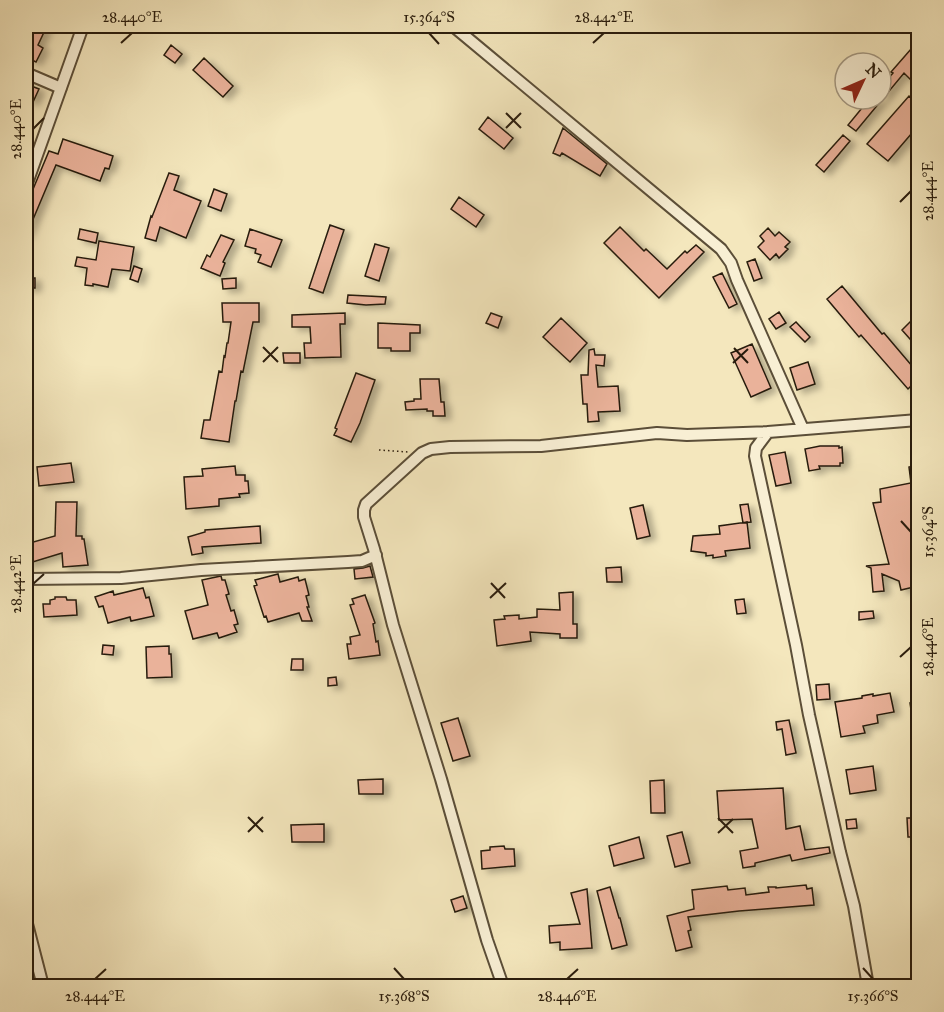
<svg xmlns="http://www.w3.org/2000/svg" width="944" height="1012" viewBox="0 0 944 1012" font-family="'IM FELL Great Primer',serif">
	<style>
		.building { fill: #eab29a; stroke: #281b0c; stroke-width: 1.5; filter: url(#shadow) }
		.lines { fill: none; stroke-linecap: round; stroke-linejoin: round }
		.minor-casing { stroke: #5b4e38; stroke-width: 14 }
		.path { stroke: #281b0c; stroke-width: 1.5; stroke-dasharray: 1.5 3; stroke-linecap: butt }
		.minor { stroke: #f8efd4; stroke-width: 10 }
		.ticks { fill: none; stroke: #281b0c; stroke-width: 2 }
		.neatline { fill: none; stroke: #281b0c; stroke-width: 2 }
		.ticks-label { font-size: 15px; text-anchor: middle; fill: #281b0c }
	</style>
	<defs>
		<filter id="shadow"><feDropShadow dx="6" dy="3.5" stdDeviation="3" flood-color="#0004"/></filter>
	</defs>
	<rect width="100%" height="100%" fill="#f4e7bd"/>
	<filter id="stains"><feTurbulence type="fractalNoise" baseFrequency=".00333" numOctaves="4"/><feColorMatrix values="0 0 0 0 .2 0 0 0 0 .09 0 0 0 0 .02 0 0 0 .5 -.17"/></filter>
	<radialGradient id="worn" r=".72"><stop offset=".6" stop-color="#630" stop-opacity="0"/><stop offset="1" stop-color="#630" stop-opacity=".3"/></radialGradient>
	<path class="building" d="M 26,26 L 41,26 L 46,28 L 38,45 L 43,48 L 36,62 L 26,57 Z
		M 918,41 L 918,87 L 904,73 L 856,131 L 848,125 L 862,108 L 852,99 L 881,99 L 881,87 L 893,73 L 891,72 Z
		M 171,45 L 182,54 L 175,63 L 164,55 Z
		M 204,58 L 233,86 L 223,97 L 193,70 Z
		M 26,84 L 39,89 L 33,102 L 26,99 Z
		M 909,96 L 918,105 L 918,126 L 888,161 L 867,144 Z
		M 488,117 L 513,138 L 504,149 L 479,129 Z
		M 563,128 L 607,164 L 600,176 L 562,153 L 560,156 L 553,153 Z
		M 843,135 L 850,141 L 824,172 L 816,165 Z
		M 63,139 L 113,156 L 109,169 L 105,168 L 100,181 L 56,165 L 26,236 L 26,206 L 49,151 L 58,154 Z
		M 169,173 L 179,176 L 174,190 L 201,201 L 186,238 L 160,227 L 156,241 L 145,238 L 151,216 L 152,217 Z
		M 214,189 L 227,194 L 221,211 L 208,206 Z
		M 459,197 L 484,215 L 476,227 L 451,209 Z
		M 330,225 L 344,230 L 323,293 L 309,288 Z
		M 620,227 L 644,251 L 646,249 L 667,269 L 685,251 L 687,253 L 696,245 L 704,252 L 659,298 L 604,243 Z
		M 768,228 L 775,236 L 779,232 L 790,242 L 785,247 L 788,249 L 779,258 L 776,254 L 770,260 L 758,247 L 764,241 L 760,236 Z
		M 80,229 L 98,233 L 96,243 L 78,239 Z
		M 250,229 L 282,240 L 271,267 L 258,262 L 261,255 L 255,253 L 256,249 L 245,246 Z
		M 221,235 L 234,240 L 223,262 L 225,263 L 220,276 L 201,268 L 207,255 L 210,257 Z
		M 99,241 L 134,247 L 130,271 L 112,269 L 108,287 L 93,284 L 93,286 L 85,285 L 87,268 L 75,266 L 77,257 L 96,260 Z
		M 375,244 L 389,248 L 379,281 L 365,276 Z
		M 755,259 L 762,278 L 754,281 L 747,262 Z
		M 134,266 L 142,269 L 138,282 L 130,279 Z
		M 722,273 L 737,304 L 729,308 L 713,277 Z
		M 26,278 L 35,278 L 35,288 L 26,288 Z
		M 236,278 L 236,288 L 223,289 L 222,279 Z
		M 842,286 L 882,334 L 884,333 L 918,373 L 918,379 L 908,389 L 861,335 L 859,337 L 827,299 Z
		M 348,295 L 386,297 L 385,304 L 366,305 L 347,303 Z
		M 222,303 L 259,303 L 259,322 L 253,322 L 243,372 L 241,371 L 236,401 L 235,401 L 229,442 L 201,438 L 204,420 L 210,420 L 219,371 L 222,372 L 224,356 L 225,357 L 227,343 L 228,343 L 231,322 L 223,322 Z
		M 779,312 L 786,323 L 776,329 L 769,319 Z
		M 345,313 L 345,324 L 340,324 L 341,357 L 305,358 L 304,343 L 311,343 L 310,327 L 292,327 L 292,315 Z
		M 491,313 L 502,317 L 498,328 L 486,323 Z
		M 918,314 L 918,348 L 902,330 Z
		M 561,318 L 587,343 L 570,362 L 543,337 Z
		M 796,322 L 810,337 L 805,342 L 790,327 Z
		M 378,323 L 420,325 L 420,333 L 410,333 L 410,351 L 391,351 L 391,348 L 378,348 Z
		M 752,344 L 771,388 L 751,397 L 731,353 Z
		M 594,349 L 595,355 L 605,355 L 604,366 L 596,365 L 598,387 L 618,386 L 620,411 L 598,412 L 599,421 L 588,422 L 587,404 L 583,404 L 581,375 L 588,375 L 589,350 Z
		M 283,353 L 300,353 L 300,363 L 284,363 Z
		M 808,362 L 815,384 L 797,390 L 790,368 Z
		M 356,373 L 375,380 L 360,423 L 351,442 L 334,435 L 337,429 L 335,428 Z
		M 420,379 L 439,379 L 441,402 L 444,402 L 445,416 L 433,416 L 433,411 L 427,411 L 427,409 L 406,410 L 405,402 L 414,401 L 414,399 L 421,399 Z
		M 820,446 L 839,446 L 839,448 L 842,447 L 843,463 L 840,463 L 840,466 L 819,466 L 820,469 L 809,471 L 805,449 Z
		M 785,452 L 791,483 L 776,486 L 769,455 Z
		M 71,463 L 74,482 L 39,486 L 37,467 Z
		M 918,465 L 918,586 L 901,590 L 899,581 L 882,574 L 884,591 L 873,592 L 871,568 L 866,566 L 889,564 L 873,503 L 881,502 L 880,489 L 911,483 L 909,467 Z
		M 235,466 L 236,475 L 245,475 L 245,481 L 248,481 L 249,493 L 239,494 L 240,497 L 219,499 L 219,506 L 186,509 L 184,477 L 203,476 L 202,469 Z
		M 56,502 L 77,502 L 76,536 L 82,536 L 82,539 L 84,539 L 88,565 L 63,567 L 62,553 L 26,564 L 26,544 L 55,536 Z
		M 748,504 L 751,522 L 743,523 L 740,505 Z
		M 643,505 L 650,536 L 637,539 L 630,508 Z
		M 747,522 L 750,548 L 725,551 L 726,556 L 713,558 L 713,555 L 706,556 L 706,553 L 691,551 L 693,536 L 720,534 L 719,526 Z
		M 260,526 L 261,543 L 202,547 L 203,553 L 192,555 L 188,537 L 205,532 L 205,530 Z
		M 370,566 L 373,577 L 355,579 L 354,569 L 363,568 Z
		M 621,567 L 622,582 L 607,582 L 606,568 Z
		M 278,574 L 280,582 L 298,577 L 299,581 L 305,579 L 309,595 L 306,596 L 309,607 L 307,607 L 312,621 L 302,621 L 299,613 L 268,622 L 266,616 L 264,617 L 254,586 L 257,585 L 255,580 Z
		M 221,576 L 222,580 L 225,580 L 229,594 L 226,595 L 231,611 L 234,610 L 238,624 L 234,625 L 237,632 L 219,638 L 217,633 L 193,639 L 185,611 L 208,605 L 202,580 Z
		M 143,588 L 146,598 L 149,597 L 154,616 L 131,621 L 130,617 L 108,623 L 103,606 L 99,607 L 95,597 L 113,591 L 114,595 Z
		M 573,592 L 573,624 L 577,624 L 577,638 L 560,638 L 560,634 L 530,632 L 531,641 L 497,646 L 494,620 L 505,619 L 504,616 L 519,615 L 519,619 L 537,617 L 537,609 L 560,610 L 559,593 Z
		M 365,595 L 375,623 L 373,624 L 376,642 L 378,641 L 380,655 L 349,659 L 347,644 L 351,644 L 350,637 L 360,635 L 350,605 L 354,604 L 352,599 Z
		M 55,597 L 66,597 L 67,600 L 76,600 L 77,615 L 44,617 L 43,604 L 50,604 L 50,600 L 55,599 Z
		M 744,599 L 746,613 L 737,614 L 735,600 Z
		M 873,611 L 874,618 L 859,620 L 859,612 Z
		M 103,645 L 114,646 L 113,655 L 102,654 Z
		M 169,646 L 169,654 L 171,654 L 172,677 L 147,678 L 146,647 Z
		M 292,659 L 303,659 L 303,670 L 291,670 Z
		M 336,677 L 337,685 L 328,686 L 328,678 Z
		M 829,684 L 830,699 L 817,700 L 816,685 Z
		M 890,693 L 894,712 L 877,715 L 878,723 L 863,726 L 865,733 L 841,737 L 835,702 L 862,698 L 862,696 L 873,694 L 873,696 Z
		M 918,702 L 918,729 L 914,730 L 910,703 Z
		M 458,718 L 470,756 L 453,761 L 441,723 Z
		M 789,720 L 796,753 L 786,755 L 782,729 L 777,730 L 776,722 Z
		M 873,766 L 876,790 L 850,794 L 846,770 Z
		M 383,779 L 383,794 L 359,794 L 358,780 Z
		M 664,780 L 665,813 L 651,813 L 650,781 Z
		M 783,788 L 786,829 L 800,826 L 805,850 L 829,847 L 830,853 L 792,861 L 790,855 L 755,863 L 755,866 L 743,868 L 740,851 L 758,848 L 752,819 L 719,820 L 717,791 Z
		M 907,818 L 918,818 L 918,837 L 908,837 Z
		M 856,819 L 857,828 L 847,829 L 846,820 Z
		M 324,824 L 324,842 L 292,842 L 291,825 Z
		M 682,832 L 690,863 L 675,867 L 667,836 Z
		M 639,837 L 644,858 L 614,866 L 609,846 Z
		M 504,846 L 505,849 L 514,849 L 515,866 L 482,869 L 481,851 L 490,850 L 490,847 Z
		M 806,885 L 807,889 L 812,888 L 814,905 L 739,911 L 688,917 L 691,930 L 688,931 L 692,947 L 676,951 L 667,916 L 694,909 L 692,890 L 727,886 L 728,890 L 745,888 L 746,895 L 769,892 L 768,887 L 776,887 L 776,888 Z
		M 610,887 L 619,918 L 620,918 L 627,945 L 612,949 L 597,891 Z
		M 587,889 L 592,948 L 560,950 L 560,942 L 550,943 L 549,926 L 580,924 L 571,893 Z
		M 463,896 L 467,908 L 455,912 L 451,900 Z"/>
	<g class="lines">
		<defs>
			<path id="minor" d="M 453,26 L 721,249 L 731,263 L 737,280 L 803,429
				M 26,73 L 61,88
				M 26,186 L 83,26
				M 768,432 L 756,448 L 755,456 L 796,645 L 809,715 L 840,852 L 854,906 L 868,986
				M 26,579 L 121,578 L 201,570 L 348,562 L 362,561 L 376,555
				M 26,920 L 43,986
				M 503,986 L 487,940 L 441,779 L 393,625 L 374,549 L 364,517 L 364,510 L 366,504 L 422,453 L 431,449 L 450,447 L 541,446 L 657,433 L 687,435 L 768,432 L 918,420"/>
		</defs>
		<use href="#minor" class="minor-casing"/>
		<path class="path" d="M 379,450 L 408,452"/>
		<use href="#minor" class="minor"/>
	</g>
	<path class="ticks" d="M 429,33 L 439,44M 121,43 L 132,33M 593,43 L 604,33M 506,113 L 521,128M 506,128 L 521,113M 33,129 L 44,118M 900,202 L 911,191M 263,347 L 278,362M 734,348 L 748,363M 263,362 L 278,347M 733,363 L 748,349M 901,521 L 911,532M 491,583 L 505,598M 33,584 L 44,574M 490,598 L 506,583M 900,657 L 911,647M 248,817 L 263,832M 718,818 L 733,833M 248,832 L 263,817M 718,833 L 733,819M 394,968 L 404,979M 863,968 L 873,979M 95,979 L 106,969M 567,979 L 578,969"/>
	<rect width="944" height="1012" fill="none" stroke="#f4e7bd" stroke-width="66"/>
	<g transform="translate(863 81) rotate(46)"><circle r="28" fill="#f8efd4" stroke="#a59a84" stroke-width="1.5"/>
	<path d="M0-4.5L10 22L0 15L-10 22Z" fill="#8f2418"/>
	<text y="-9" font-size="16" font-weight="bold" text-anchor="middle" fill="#281b0c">N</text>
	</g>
	<rect x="33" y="33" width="878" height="946" class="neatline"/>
	<g class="ticks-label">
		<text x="132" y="22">28.440°E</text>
		<text x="429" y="22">15.364°S</text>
		<text x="604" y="22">28.442°E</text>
		<text transform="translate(16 129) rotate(-90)" y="5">28.440°E</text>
		<text transform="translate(928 191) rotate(-90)" y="5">28.444°E</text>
		<text transform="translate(928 532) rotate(-90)" y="5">15.364°S</text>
		<text transform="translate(16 584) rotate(-90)" y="5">28.442°E</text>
		<text transform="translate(928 647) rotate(-90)" y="5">28.446°E</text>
		<text x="95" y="1001">28.444°E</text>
		<text x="404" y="1001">15.368°S</text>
		<text x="567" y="1001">28.446°E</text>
		<text x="873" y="1001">15.366°S</text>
	</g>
	<rect width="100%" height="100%" filter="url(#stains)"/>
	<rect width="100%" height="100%" fill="url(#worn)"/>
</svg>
